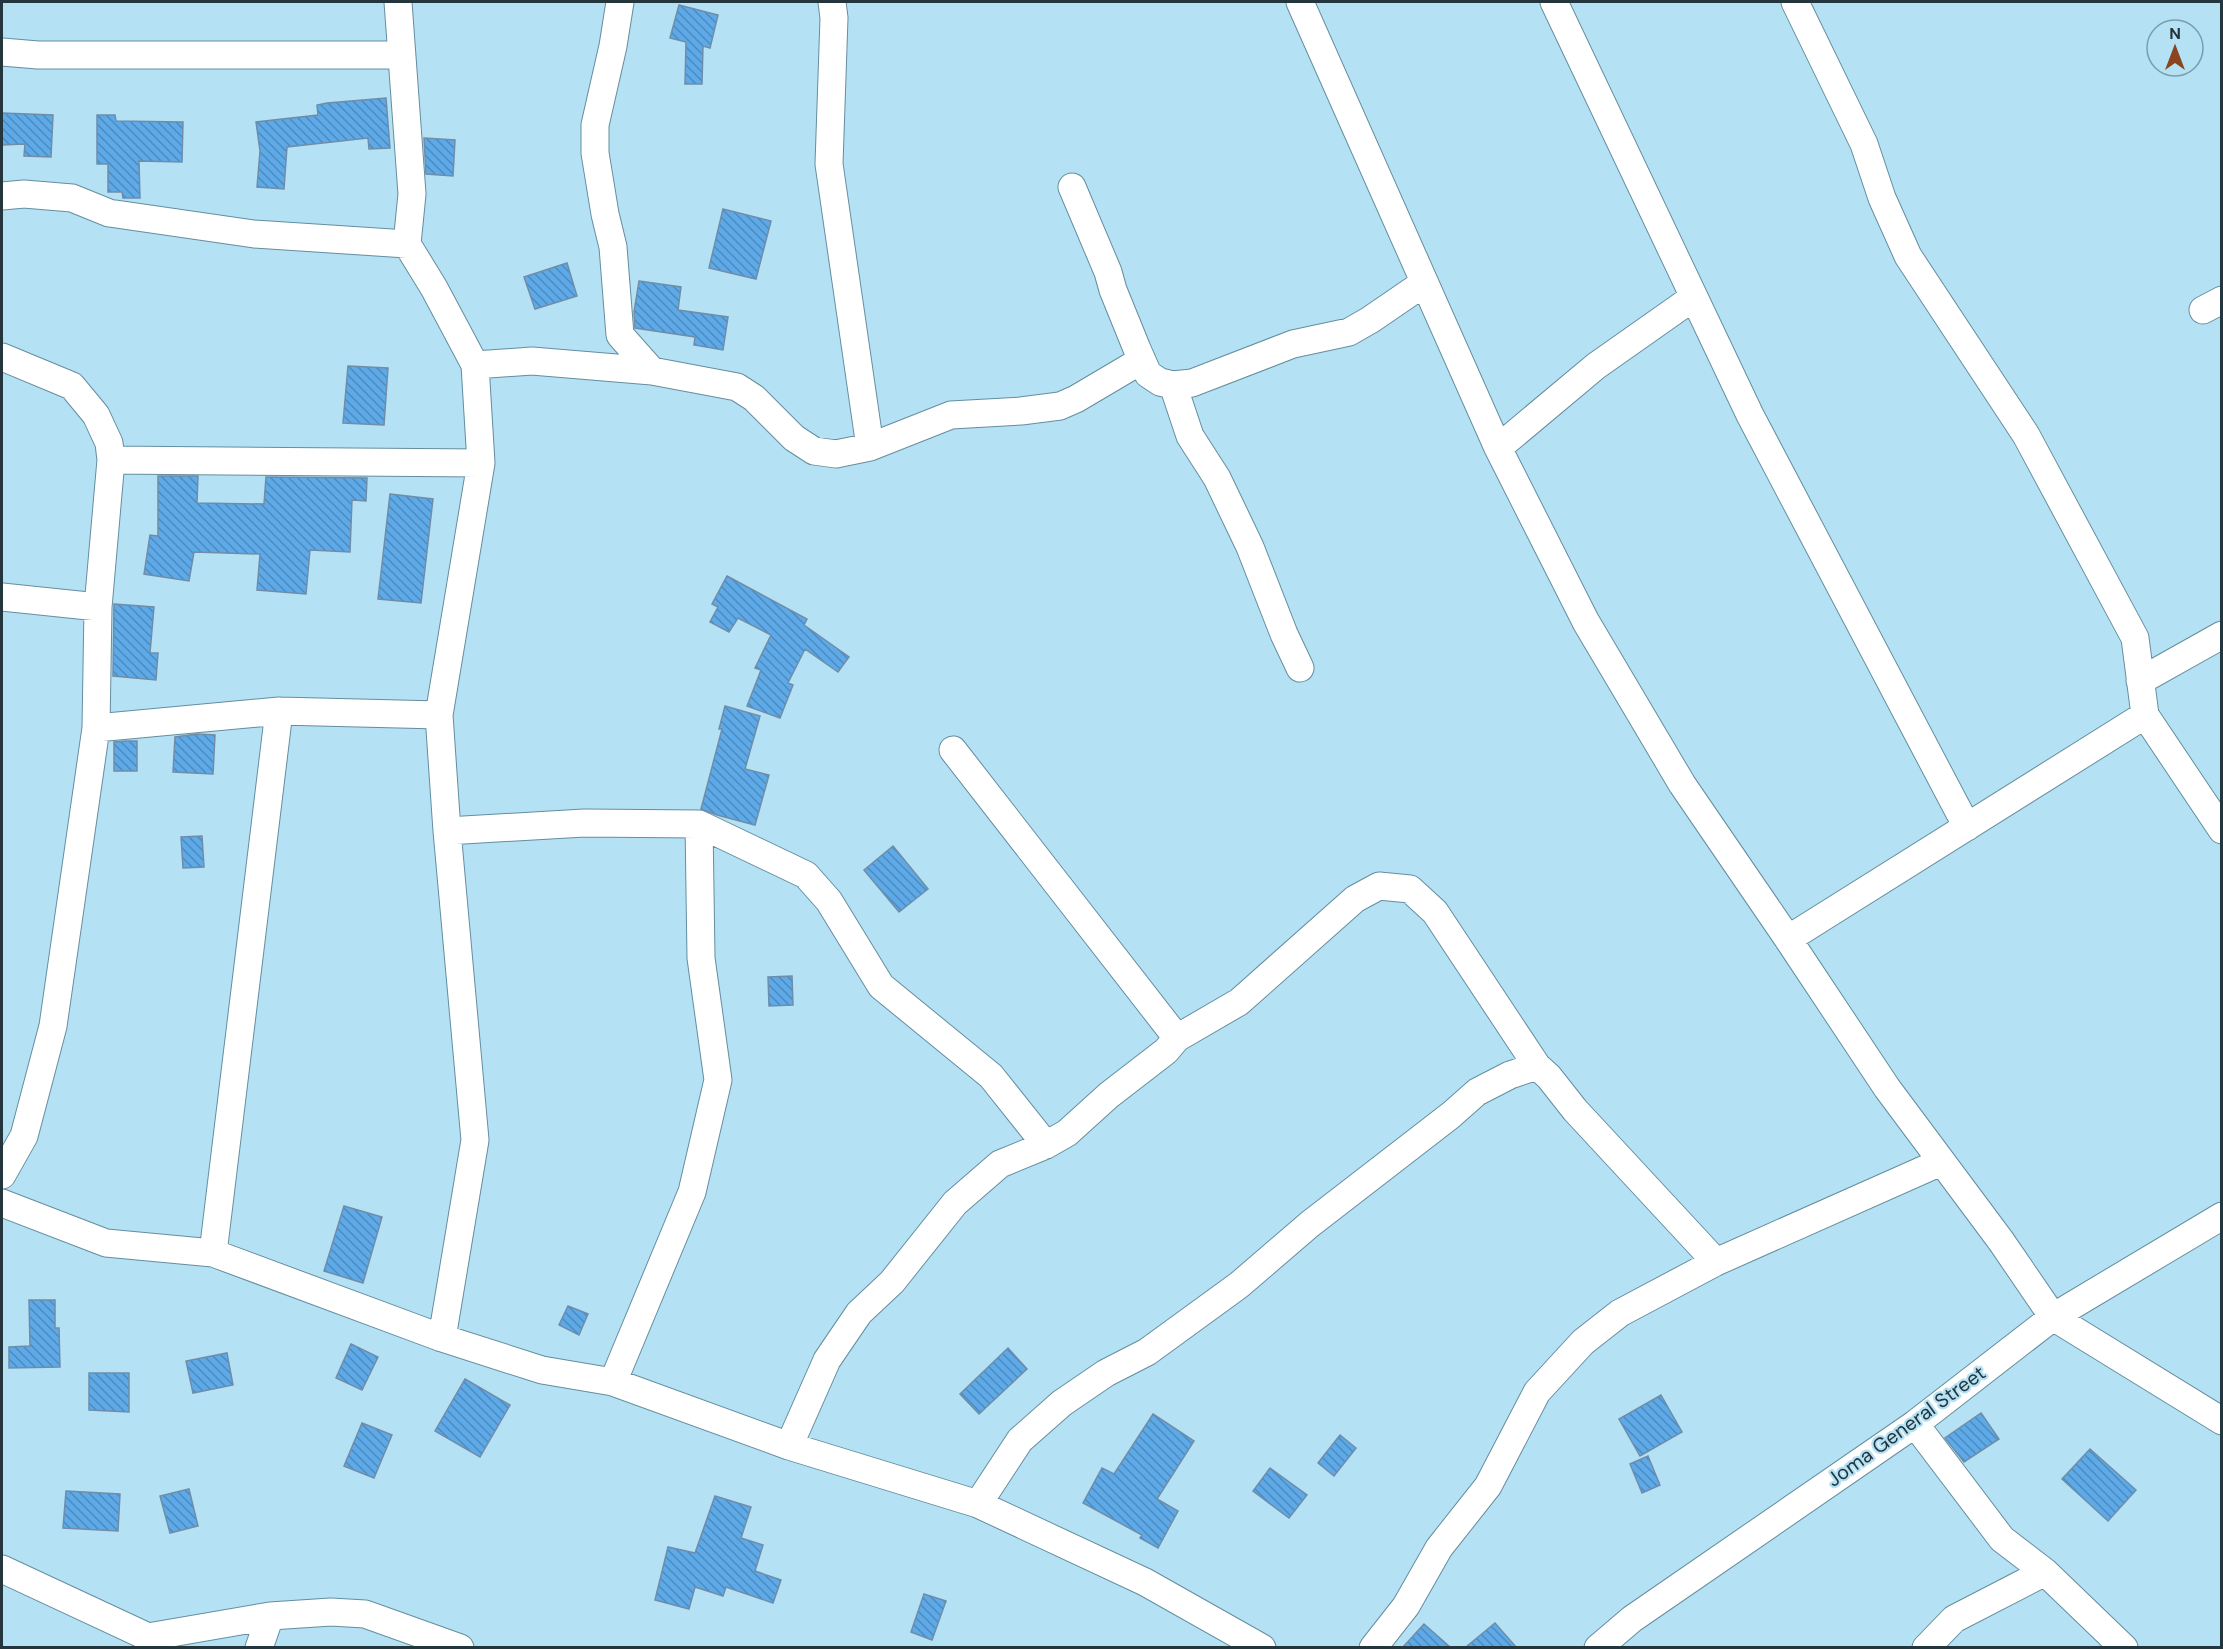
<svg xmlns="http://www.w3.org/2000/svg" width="2223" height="1649" viewBox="0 0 2223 1649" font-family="'DM Sans',sans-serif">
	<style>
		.building { fill: url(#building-back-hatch); stroke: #6f8da8; stroke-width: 1.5 }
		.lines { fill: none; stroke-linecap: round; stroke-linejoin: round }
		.minor-casing { stroke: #648e9f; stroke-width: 29 }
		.minor { stroke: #fff; stroke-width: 27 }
		.labels { text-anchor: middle; stroke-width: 4.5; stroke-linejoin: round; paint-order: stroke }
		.street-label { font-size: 20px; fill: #24363d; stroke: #b5e1f4 }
	</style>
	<defs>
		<pattern id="building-back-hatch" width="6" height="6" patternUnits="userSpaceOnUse" patternTransform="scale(1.5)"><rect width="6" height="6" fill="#5eaae9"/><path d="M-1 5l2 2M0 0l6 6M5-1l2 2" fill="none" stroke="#4d8bbe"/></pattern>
	</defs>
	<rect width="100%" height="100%" fill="#b5e1f4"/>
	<path class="building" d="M 679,5 L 718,15 L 710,48 L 703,46 L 702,84 L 685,84 L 686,42 L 670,38 Z
		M 386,98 L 390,148 L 369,149 L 368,138 L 287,147 L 284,189 L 257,187 L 260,151 L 256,122 L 318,115 L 317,105 L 327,103 Z
		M 2,113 L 53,115 L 51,157 L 24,156 L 25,144 L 2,145 Z
		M 97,115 L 115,115 L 116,121 L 183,122 L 182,162 L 139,161 L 140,198 L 123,198 L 122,192 L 108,192 L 108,164 L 97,164 Z
		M 424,138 L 455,140 L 453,176 L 426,174 Z
		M 723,209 L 771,221 L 756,279 L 709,268 Z
		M 567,263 L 577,296 L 535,309 L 524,277 Z
		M 639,281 L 681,287 L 678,310 L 728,317 L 723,350 L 694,345 L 695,337 L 635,328 L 634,312 Z
		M 348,366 L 388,368 L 384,425 L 343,423 Z
		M 158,476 L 198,476 L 197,503 L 264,504 L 266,477 L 367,478 L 366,501 L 352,500 L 350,552 L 310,550 L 306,594 L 257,590 L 260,554 L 194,552 L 189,581 L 144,574 L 150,535 L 158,536 Z
		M 390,494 L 433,499 L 421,603 L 378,599 Z
		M 727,576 L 807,619 L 804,625 L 849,657 L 838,672 L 805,649 L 788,683 L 793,685 L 780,718 L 747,706 L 761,670 L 755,668 L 771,635 L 738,618 L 729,632 L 710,622 L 718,607 L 712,604 Z
		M 114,604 L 154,607 L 150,653 L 158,653 L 156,680 L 113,676 Z
		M 725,706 L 760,716 L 745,769 L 769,775 L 755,825 L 717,815 L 701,809 L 722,729 L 719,729 Z
		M 197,734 L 215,735 L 213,774 L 173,772 L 175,737 Z
		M 126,741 L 137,741 L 137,771 L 114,771 L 114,742 Z
		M 202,836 L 204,867 L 183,868 L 181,837 Z
		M 893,846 L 928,889 L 899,912 L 864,870 Z
		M 792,976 L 793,1005 L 769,1006 L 768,977 Z
		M 344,1206 L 382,1217 L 363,1283 L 324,1271 Z
		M 29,1300 L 55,1300 L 55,1328 L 59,1328 L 60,1367 L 9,1368 L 9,1347 L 30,1346 Z
		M 568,1306 L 588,1314 L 579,1335 L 559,1325 Z
		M 351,1344 L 378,1357 L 362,1390 L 336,1378 Z
		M 1008,1348 L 1027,1369 L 979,1414 L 960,1394 Z
		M 227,1353 L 233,1385 L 193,1393 L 186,1361 Z
		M 89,1373 L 129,1373 L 129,1412 L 89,1410 Z
		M 465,1379 L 510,1405 L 480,1457 L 435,1431 Z
		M 1661,1395 L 1682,1432 L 1640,1456 L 1619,1419 Z
		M 1981,1413 L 1999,1439 L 1964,1462 L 1945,1438 Z
		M 1153,1414 L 1194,1441 L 1157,1499 L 1178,1511 L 1158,1548 L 1140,1538 L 1142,1535 L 1083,1503 L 1102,1468 L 1114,1474 Z
		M 362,1423 L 392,1435 L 374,1478 L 344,1466 Z
		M 1340,1435 L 1356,1448 L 1334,1476 L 1318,1463 Z
		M 2090,1449 L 2136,1490 L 2108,1521 L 2062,1479 Z
		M 1648,1456 L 1660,1485 L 1642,1493 L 1630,1464 Z
		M 1270,1468 L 1307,1495 L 1289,1518 L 1253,1491 Z
		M 189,1489 L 198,1526 L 170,1533 L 160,1496 Z
		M 66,1491 L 120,1494 L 118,1531 L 63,1528 Z
		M 715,1496 L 751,1507 L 741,1538 L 763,1545 L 755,1571 L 781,1580 L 773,1603 L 726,1587 L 723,1596 L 695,1587 L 689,1609 L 655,1600 L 668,1547 L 695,1553 Z
		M 924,1594 L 946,1601 L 932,1640 L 911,1632 Z
		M 1495,1623 L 1516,1647 L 1466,1647 Z
		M 1424,1624 L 1450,1647 L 1403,1647 Z"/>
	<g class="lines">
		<defs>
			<path id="minor" d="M 398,2 L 412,194 L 407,244 L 434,288 L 475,365 L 481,463 L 439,715 L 447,831 L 475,1140 L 442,1338
				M 620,2 L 613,46 L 595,125 L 595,153 L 605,214 L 613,247 L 620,335 L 652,371
				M 832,2 L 834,18 L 829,164 L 870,447
				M 1300,2 L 1498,448 L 1586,622 L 1682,784 L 1788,939 L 1887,1088 L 2001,1241 L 2053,1317 L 2222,1421
				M 1554,2 L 1750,415 L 1967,827
				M 1795,2 L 1864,144 L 1882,198 L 1908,256 L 2026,435 L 2135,638 L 2145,715
				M 2,52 L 38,55 L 400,55
				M 1072,187 L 1108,272 L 1113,290 L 1137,349 L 1148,374 L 1160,382 L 1173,385 L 1192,383 L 1293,344 L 1349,332 L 1370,320 L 1424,283
				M 2,196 L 24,194 L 72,198 L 109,213 L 254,234 L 407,244
				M 2203,310 L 2222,300
				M 2,357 L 72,386 L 96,415 L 109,443 L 111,460 L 98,607 L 96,728 L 53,1026 L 24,1136 L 2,1175
				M 475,365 L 532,361 L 652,371 L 737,387 L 754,398 L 794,438 L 814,451 L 836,454 L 870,447 L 951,415 L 1021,411 L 1060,406 L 1076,399 L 1142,360
				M 1173,385 L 1190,436 L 1217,478 L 1250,547 L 1284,634 L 1300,668
				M 1498,448 L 1596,366 L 1694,297
				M 111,460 L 481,463
				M 2,597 L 98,607
				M 2140,681 L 2222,635
				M 96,728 L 279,711 L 439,715
				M 953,750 L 1177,1038
				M 447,831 L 584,823 L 699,824 L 806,875 L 829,901 L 881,986 L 991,1076 L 1046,1145
				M 1788,939 L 2145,715 L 2222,830
				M 2,1203 L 106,1243 L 213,1253 L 442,1338 L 542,1370 L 613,1382 L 789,1446 L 978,1504 L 1145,1582 L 1262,1648
				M 213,1253 L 279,711
				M 613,1382 L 692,1192 L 718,1080 L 701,958 L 699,824
				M 1915,1424 L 2002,1539 L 2045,1572 L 2124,1648
				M 789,1446 L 827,1360 L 859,1313 L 892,1282 L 955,1203 L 1000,1164 L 1046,1145 L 1067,1133 L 1109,1095 L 1166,1051 L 1177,1038 L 1239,1002 L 1355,899 L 1379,886 L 1410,889 L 1435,912 L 1537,1066
				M 978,1504 L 1020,1440 L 1062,1403 L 1106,1373 L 1147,1352 L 1239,1285 L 1310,1224 L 1451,1115 L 1477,1092 L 1510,1075 L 1537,1066 L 1549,1077 L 1575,1110 L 1716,1262
				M 2,1569 L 148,1637 L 270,1616 L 331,1612 L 365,1614 L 460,1648
				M 259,1648 L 270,1616
				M 1373,1648 L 1406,1606 L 1439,1548 L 1488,1486 L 1537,1392 L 1583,1342 L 1620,1313 L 1716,1262 L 1941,1162
				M 1598,1648 L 1632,1619 L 1915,1424 L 2053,1317 L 2222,1216
				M 1926,1648 L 1954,1619 L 2045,1572"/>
		</defs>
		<use href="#minor" class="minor-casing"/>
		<use href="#minor" class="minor"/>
	</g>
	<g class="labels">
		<g class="street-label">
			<text transform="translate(1906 1426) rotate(-36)" y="7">Joma General Street</text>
		</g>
	</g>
	<rect width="2223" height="1649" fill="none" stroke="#24363d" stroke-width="6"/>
	<g transform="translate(2175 48)"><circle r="28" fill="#b5e1f4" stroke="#7b9dab" stroke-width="1.5"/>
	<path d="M0-4.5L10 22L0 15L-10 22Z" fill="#8a441f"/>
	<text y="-9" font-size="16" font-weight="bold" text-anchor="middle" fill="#24363d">N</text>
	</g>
</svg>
